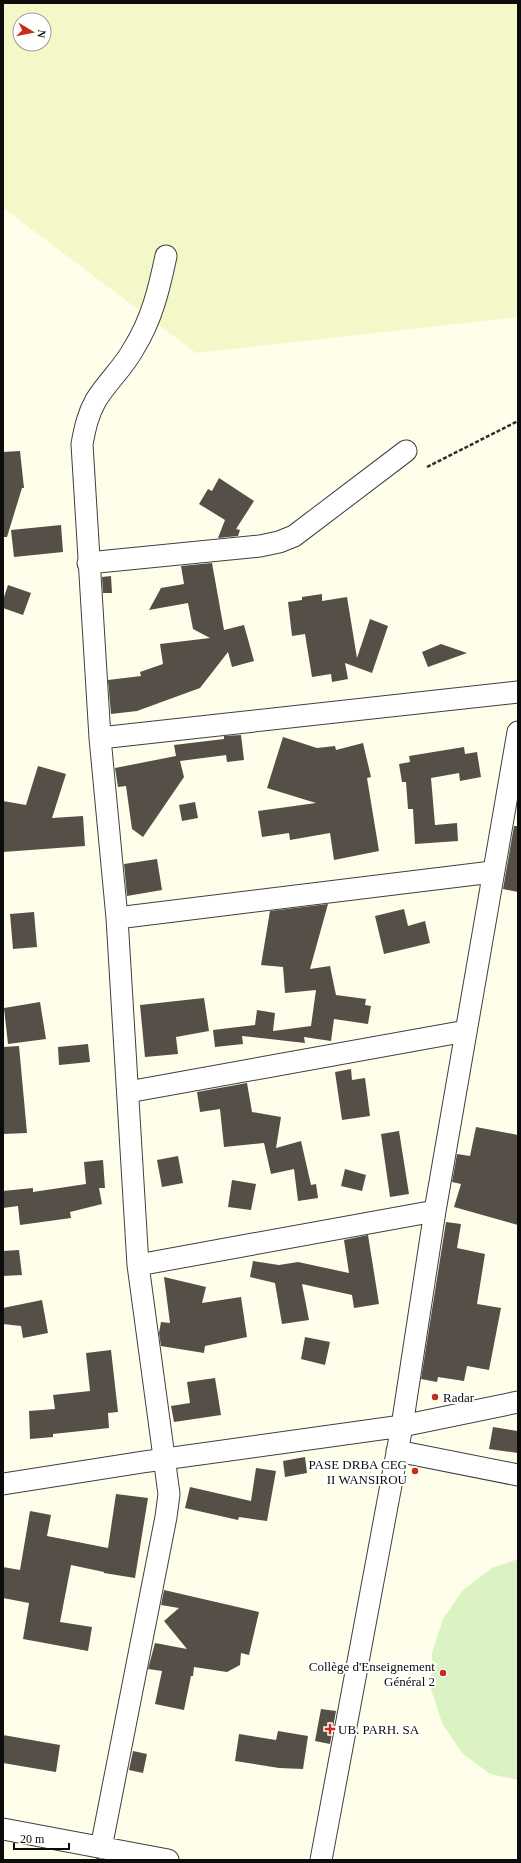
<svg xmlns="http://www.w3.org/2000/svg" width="521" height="1863" viewBox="0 0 521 1863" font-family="'Times New Roman',serif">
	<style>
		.farmland { fill: #f4f8c8; fill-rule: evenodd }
		.pitch { fill: #dbf3c3 }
		.building { fill: #554f47 }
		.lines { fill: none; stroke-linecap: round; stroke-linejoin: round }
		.minor-casing { stroke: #3f3f3f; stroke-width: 23 }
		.path { stroke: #2e2e2e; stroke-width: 2.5; stroke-dasharray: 4 2; stroke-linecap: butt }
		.minor { stroke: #fff; stroke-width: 21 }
		.poi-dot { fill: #c92c17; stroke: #fff; stroke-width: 1.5 }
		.labels { text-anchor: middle; stroke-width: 4; stroke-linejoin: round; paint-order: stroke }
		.poi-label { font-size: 13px; fill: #0c0c0c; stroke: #fff; text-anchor: start }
	</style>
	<rect width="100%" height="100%" fill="#fffeeb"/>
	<path class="farmland" d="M 3,3 L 518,3 L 518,317 L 196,353 L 3,208 ZM 20,20 L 44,20 L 44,44 L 20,44 Z"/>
	<path class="pitch" d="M 518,1559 L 518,1780 L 490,1774 L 462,1753 L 442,1723 L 431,1689 L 432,1653 L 443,1619 L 463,1590 L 492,1568 Z"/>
	<path class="building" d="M 20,451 L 24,488 L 22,488 L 7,537 L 3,537 L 3,452 Z
		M 219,478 L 254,501 L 236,529 L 240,530 L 238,536 L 218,538 L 225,520 L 199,504 L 208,489 L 212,491 Z
		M 61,525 L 63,552 L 14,557 L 11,530 Z
		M 212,563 L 224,630 L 244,625 L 254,661 L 232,667 L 228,652 L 200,688 L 137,711 L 111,714 L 108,680 L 141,676 L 140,672 L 163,664 L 160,644 L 210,638 L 193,629 L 188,603 L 149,610 L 161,588 L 184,584 L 181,566 Z
		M 111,576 L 112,593 L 103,593 L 102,577 Z
		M 8,585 L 31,593 L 23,615 L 3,608 L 3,600 Z
		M 322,594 L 322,601 L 347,597 L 357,658 L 370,619 L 388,626 L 372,673 L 345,663 L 348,679 L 332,682 L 331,674 L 312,677 L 305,634 L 292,636 L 288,602 L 302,600 L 302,597 Z
		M 441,644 L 467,653 L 428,667 L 422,652 Z
		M 241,735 L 244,760 L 227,762 L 226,755 L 180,761 L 184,777 L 143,837 L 132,829 L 126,786 L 118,787 L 115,768 L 176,756 L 174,745 L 224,739 L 224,736 Z
		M 283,737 L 317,748 L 335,746 L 336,750 L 363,743 L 371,777 L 367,778 L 379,851 L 334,860 L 330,833 L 290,840 L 289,833 L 262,837 L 258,811 L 316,803 L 267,788 Z
		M 464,747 L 465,754 L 477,752 L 481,777 L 460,781 L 459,773 L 431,778 L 435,825 L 457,823 L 458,841 L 415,844 L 413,809 L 408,809 L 406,782 L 402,782 L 399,764 L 410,762 L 409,756 Z
		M 38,766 L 66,774 L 52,818 L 83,816 L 85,846 L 3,852 L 3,801 L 26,805 Z
		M 195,802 L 198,818 L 182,821 L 179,805 Z
		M 514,826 L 518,826 L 518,892 L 503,889 Z
		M 157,859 L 162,890 L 127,896 L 124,864 Z
		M 328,904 L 310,969 L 330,966 L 336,995 L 366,999 L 365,1005 L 371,1006 L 368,1024 L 334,1019 L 331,1041 L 304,1037 L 305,1043 L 242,1036 L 243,1044 L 215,1047 L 213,1030 L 255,1025 L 257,1010 L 275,1013 L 273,1031 L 311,1026 L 316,990 L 285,993 L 283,967 L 261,965 L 270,911 Z
		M 404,909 L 408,926 L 425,921 L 430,943 L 384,954 L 375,916 Z
		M 34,912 L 37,947 L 13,949 L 10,914 Z
		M 204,998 L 209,1031 L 176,1037 L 178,1054 L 145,1057 L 140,1005 Z
		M 40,1002 L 46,1039 L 8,1044 L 4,1008 Z
		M 88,1044 L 90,1062 L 59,1065 L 58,1047 Z
		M 19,1046 L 27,1133 L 3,1134 L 3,1047 Z
		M 351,1069 L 352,1080 L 365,1078 L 370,1116 L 342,1120 L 335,1072 Z
		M 247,1083 L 252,1112 L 281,1117 L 276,1148 L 301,1141 L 311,1185 L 316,1184 L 318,1198 L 298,1201 L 294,1169 L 271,1174 L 264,1143 L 224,1147 L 220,1109 L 200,1112 L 197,1092 Z
		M 476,1127 L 518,1135 L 518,1225 L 454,1207 L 461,1184 L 452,1182 L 457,1154 L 470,1156 Z
		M 399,1131 L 409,1194 L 390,1197 L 381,1134 Z
		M 178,1156 L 183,1183 L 162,1187 L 157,1160 Z
		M 103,1160 L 105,1188 L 99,1188 L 102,1204 L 70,1212 L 71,1218 L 20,1225 L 18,1206 L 3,1208 L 3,1191 L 33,1188 L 33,1192 L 86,1184 L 84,1162 Z
		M 345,1169 L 366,1175 L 362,1191 L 341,1186 Z
		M 232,1180 L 256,1184 L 251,1210 L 228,1207 Z
		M 446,1222 L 461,1224 L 457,1248 L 485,1254 L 477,1304 L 501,1308 L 489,1370 L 467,1366 L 464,1381 L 438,1377 L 437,1382 L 421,1379 Z
		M 368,1235 L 379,1304 L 354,1308 L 352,1295 L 302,1284 L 309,1320 L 282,1324 L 275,1283 L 250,1277 L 253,1261 L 279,1265 L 298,1262 L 349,1273 L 344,1240 Z
		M 19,1250 L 22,1275 L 3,1276 L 3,1251 Z
		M 164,1277 L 206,1287 L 202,1303 L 241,1297 L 247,1337 L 205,1346 L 204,1353 L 161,1346 L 159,1333 L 161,1322 L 170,1323 Z
		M 42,1300 L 48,1333 L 23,1338 L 21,1326 L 3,1324 L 3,1308 Z
		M 305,1337 L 330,1342 L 325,1365 L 301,1359 Z
		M 111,1350 L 118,1412 L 108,1413 L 109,1428 L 53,1434 L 53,1437 L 30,1439 L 29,1411 L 55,1409 L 53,1395 L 90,1391 L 86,1353 Z
		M 215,1378 L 221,1415 L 174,1422 L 171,1406 L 190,1403 L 187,1382 Z
		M 493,1427 L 518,1431 L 518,1453 L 489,1449 Z
		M 305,1457 L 307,1473 L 285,1477 L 283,1461 Z
		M 256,1468 L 276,1471 L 267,1521 L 239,1517 L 238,1520 L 185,1508 L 190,1487 L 251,1501 Z
		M 116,1494 L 148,1498 L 135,1578 L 104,1573 L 104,1572 L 71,1565 L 60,1622 L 92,1627 L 88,1651 L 23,1639 L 29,1603 L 3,1598 L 3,1567 L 20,1570 L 30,1511 L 51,1515 L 47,1536 L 108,1548 Z
		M 164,1590 L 259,1612 L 249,1655 L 241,1653 L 240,1665 L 227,1672 L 194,1667 L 193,1676 L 191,1676 L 184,1710 L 155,1704 L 162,1671 L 148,1669 L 155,1643 L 187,1649 L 164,1621 L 179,1608 L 161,1605 Z
		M 321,1709 L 336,1711 L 330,1744 L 315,1741 Z
		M 278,1731 L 308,1736 L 303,1769 L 279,1768 L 235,1761 L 239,1734 L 276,1740 Z
		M 3,1735 L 60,1745 L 56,1772 L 3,1763 Z
		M 133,1751 L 147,1754 L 143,1773 L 129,1770 Z"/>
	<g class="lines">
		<defs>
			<path id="minor" d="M 88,563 L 260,546 L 279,542 L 294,536 L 406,451
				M 100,738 L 518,692
				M 117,918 L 492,872
				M 128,1092 L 466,1031
				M 138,1265 L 435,1211
				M 397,1451 L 518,1475
				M 3,1484 L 143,1462 L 402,1426 L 518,1402
				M 3,1829 L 168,1860
				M 101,1848 L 166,1517 L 169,1494 L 138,1265 L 117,918 L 100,738 L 82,444 C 85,428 88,414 96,400 C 107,382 124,367 134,348 C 152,319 159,289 166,256
				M 321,1860 L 402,1426 L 435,1211 L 518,732"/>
		</defs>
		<use href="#minor" class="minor-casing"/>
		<path class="path" d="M 427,467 L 518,421"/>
		<use href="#minor" class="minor"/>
	</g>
	<g class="poi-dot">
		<circle cx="435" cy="1397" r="4"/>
		<circle cx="415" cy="1471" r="4"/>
		<circle cx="443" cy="1673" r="4"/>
		<path d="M328 1723h4v4h4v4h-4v4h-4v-4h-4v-4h4z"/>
	</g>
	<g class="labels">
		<g class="poi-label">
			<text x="443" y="1402">Radar</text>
			<text x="407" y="1469" text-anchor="end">PASE DRBA CEG<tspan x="407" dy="15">II WANSIROU</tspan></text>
			<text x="435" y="1671" text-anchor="end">Collège d'Enseignement<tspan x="435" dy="15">Général 2</tspan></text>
			<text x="338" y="1734">UB. PARH. SA</text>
		</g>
	</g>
	<rect width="521" height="1863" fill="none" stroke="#0c0c0c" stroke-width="8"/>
	<g transform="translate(32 32) rotate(100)"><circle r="19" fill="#ffffff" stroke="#9e9e9e"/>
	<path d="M0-3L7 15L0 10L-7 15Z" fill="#c92c17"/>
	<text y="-6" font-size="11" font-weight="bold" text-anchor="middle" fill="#0c0c0c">N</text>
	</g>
	<path d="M14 1843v6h55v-6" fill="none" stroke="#0c0c0c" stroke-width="2"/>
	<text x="20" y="1843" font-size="12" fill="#0c0c0c" stroke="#ffffff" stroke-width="3" paint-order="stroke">20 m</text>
</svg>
